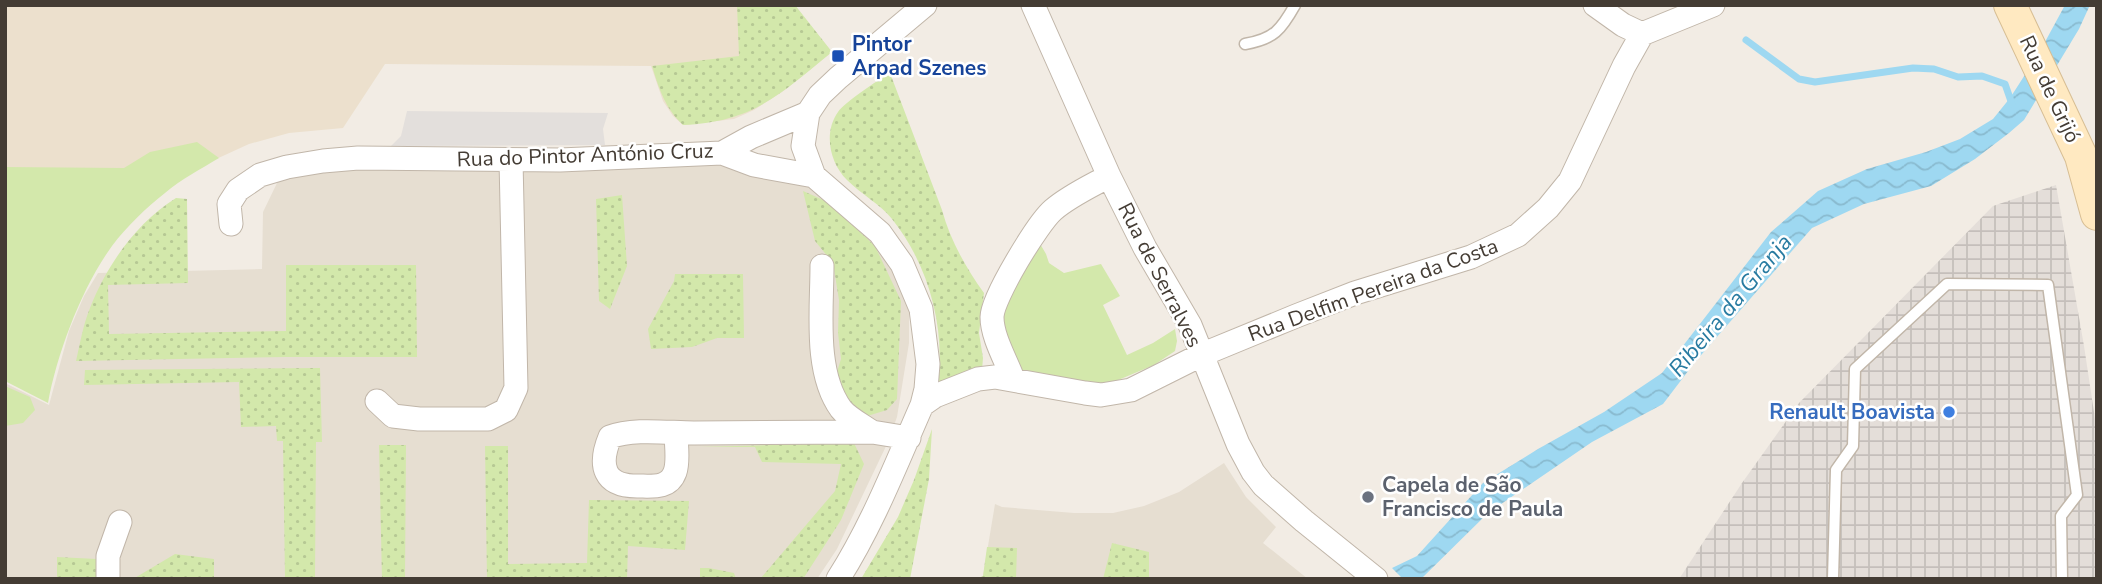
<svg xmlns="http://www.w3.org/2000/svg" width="2102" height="584" viewBox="0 0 2102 584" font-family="'Nunito Sans',sans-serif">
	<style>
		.residential { fill: #e6ded1 }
		.industrial { fill: url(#industrial-grid) }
		.education { fill: #ece0cd }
		.grass { fill: #d3e8ab }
		.garden { fill: url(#garden-dots) }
		.parking { fill: #e3dfdc }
		.water { fill: url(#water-waves) }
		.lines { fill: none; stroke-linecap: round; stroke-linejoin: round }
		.stream { stroke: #9ed8f1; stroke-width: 7 }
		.lane-casing { stroke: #c1b6a9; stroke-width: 13 }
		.street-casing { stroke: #c1b6a9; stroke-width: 25 }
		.secondary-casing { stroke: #d7be94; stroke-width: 34 }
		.lane { stroke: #fff; stroke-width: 10 }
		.street { stroke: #fff; stroke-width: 23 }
		.secondary { stroke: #ffe9c1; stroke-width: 32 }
		.transit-dot { fill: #1a4fb4; stroke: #fff; stroke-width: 2.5 }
		.shop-dot { fill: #3f7fe0; stroke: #fff; stroke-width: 2.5 }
		.worship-dot { fill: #6b7280; stroke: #fff; stroke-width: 2.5 }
		.labels { text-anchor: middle; stroke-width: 5; stroke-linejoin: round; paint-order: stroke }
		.transit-label { font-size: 21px; font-weight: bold; fill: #164399; stroke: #fff; text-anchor: start }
		.street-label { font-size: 21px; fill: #443c34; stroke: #fff }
		.shop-label { font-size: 21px; font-weight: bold; fill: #366cbe; stroke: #fff; text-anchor: end }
		.worship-label { font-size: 21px; font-weight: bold; fill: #5b616d; stroke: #fff; text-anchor: start }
		.water-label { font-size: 23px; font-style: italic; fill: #287ba1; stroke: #fff }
	</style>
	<defs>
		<pattern id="industrial-grid" width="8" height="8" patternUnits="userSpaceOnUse" patternTransform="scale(1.75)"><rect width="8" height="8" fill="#e4ded9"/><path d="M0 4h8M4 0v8" fill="none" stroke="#c5bfbb"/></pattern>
		<pattern id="garden-dots" width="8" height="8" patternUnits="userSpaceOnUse" patternTransform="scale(1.75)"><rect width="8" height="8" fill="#d3e8ab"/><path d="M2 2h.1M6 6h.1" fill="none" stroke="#b6c894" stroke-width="1.8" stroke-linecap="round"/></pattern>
		<pattern id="water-waves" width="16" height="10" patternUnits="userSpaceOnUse" patternTransform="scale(1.75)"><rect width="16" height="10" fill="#9ed8f1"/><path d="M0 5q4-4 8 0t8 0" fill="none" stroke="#89bacf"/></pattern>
	</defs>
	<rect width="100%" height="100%" fill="#f2ece4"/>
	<path class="residential" d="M 722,160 L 809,186 L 877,238 L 894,268 L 909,308 L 909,343 L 897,417 L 888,442 L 837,549 L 817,579 L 5,579 L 5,383 L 49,405 L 69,331 L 84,296 L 98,273 L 262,269 L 263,212 L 278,181 L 308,169 Z
		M 1224,463 L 1246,497 L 1276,527 L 1263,543 L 1308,579 L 977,579 L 983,576 L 995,504 L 1002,507 L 1074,513 L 1113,513 L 1144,506 L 1179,492 Z"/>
	<path class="industrial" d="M 2056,185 L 2084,346 L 2097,432 L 2097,579 L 1679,579 L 1742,483 L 1799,403 L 1993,206 Z"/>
	<path class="education" d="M 5,5 L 794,5 L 832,52 L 782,92 L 754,110 L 734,119 L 683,125 L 673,116 L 663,101 L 651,66 L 385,64 L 343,128 L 289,133 L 249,144 L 201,166 L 164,189 L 112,241 L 5,379 Z"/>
	<path class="grass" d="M 197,142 L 219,158 C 201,169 181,179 165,193 C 146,208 127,226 112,246 C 82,287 57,353 48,403 L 5,381 L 5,167 L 124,168 L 150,152 Z
		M 1039,242 L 1046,254 L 1049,263 L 1064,273 L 1101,264 L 1120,296 L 1103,305 L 1127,355 L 1153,343 L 1175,329 L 1177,341 L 1175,351 L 1154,365 L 1092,391 L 1013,375 L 1002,342 L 1002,301 Z
		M 5,386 L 30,397 L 35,410 L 23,423 L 5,426 Z"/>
	<path class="garden" d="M 737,5 L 795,5 L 832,52 C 780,94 754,122 683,125 C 665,108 659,89 652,66 L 739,56 Z
		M 890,73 L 942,210 C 950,240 966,268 984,293 L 979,333 L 983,358 L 982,370 L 937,390 C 947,331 929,265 892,219 C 880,204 861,194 847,180 C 830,163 823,133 838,112 C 846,101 877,81 890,73 Z
		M 803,191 L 828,202 L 875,246 L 901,301 L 897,399 L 887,410 L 864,417 L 852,409 L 836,375 L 841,359 L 838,333 L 839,300 L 833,263 L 815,241 Z
		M 622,195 L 627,266 L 610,309 L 599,301 L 596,199 Z
		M 176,198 L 187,199 L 188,283 L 108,285 L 109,334 L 286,331 L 286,265 L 416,265 L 417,357 L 286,357 L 76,361 C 80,344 83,325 90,308 C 107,265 136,223 176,198 Z
		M 675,274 L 743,274 L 744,338 L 717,338 L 692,347 L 651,349 L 648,329 L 674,281 Z
		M 320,368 L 322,442 L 316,442 L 315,579 L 285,579 L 283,441 L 277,441 L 276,426 L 241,427 L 239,382 L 84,385 L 85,370 Z
		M 932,429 L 929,479 L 910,579 L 861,579 L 898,517 L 914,480 Z
		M 854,443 L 864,464 L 841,520 L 803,579 L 760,579 L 835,491 L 841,464 L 762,462 L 755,447 L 699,447 Z
		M 379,445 L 406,445 L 405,579 L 382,579 Z
		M 485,446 L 508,446 L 508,564 L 587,563 L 589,500 L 689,501 L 685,550 L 628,546 L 627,579 L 487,579 Z
		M 1112,543 L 1149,552 L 1149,579 L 1103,579 Z
		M 987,547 L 1017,548 L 1016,579 L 975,579 L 983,576 Z
		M 175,554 L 214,559 L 214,579 L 133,579 Z
		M 57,557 L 97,559 L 104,579 L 57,579 Z
		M 700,568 L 709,568 L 734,573 L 736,579 L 700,579 Z"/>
	<path class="parking" d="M 407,111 L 608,113 L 603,129 L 605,145 L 391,146 L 401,136 Z"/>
	<path class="water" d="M 2065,5 L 2090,5 L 2079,29 L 2024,120 L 2009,133 L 1975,159 L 1931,186 L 1864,204 L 1812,228 L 1695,362 L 1663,404 L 1592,442 L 1488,513 L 1421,579 L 1403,579 L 1392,568 L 1417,556 L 1483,483 L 1538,449 L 1604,412 L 1662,373 L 1771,232 L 1818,191 L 1867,169 L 1926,152 L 1960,139 L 1993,119 L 2010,98 L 2039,53 Z"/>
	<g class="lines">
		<path class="stream" d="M 1746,40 L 1799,79 L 1815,82 L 1913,68 L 1934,69 L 1958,77 L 1982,76 L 2005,84 L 2012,104"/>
		<defs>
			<path id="lane" d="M 1245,44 C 1274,39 1281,30 1295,5
				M 1833,579 L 1836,470 L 1853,446 L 1855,369 L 1947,284 L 2048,285 L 2077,495 L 2061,516 L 2062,579"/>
			<path id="street" d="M 1033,5 L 1109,176 L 1145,248 L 1190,325 L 1238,444 L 1253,472 L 1263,485 L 1304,521 L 1376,579
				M 1595,5 L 1623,25 L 1642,34 L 1713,5
				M 808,113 L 803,146 L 814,176
				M 722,153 L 754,165 L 814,176 L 880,233 L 902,264 L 921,309 L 928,364 L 926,389 L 922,405 C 896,464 873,524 838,579
				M 231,224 L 229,204 L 238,190 L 260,175 L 287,167 L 323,161 L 358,158 L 560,160 L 722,153 L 751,137 L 808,113 L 820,95 L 838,78 L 925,5
				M 822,266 C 822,310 814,372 841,409 C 848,418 862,425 872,432
				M 1013,379 C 1006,360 992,337 992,317 C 992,298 1038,223 1053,210 C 1069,196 1091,186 1109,176
				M 377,401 L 393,416 L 419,419 L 488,419 L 506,410 L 516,388 L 511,160
				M 922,405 L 935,396 L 978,379 L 995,377 L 1085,393 L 1101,395 L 1131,390 L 1201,355 L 1296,316 L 1355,293 L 1471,257 L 1518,235 L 1548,208 L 1570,181 L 1624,66 L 1642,34
				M 676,433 C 676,444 679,461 675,472 C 669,489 652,486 637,486 C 604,486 598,466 610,437 C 633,428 669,433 694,433 L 872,432 L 909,438
				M 108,579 L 108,556 L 120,522"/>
			<path id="secondary" d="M 2010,5 L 2081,156 L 2097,214"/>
		</defs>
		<use href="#lane" class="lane-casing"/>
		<use href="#street" class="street-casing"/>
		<use href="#secondary" class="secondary-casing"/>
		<use href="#lane" class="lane"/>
		<use href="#street" class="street"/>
		<use href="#secondary" class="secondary"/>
	</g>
	<rect class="transit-dot" x="831" y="49" width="14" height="14" rx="3.5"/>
	<circle class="shop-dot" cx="1949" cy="412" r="7"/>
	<circle class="worship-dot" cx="1368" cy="497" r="7"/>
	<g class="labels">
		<g class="transit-label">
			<text x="852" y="51">Pintor<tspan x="852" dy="24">Arpad Szenes</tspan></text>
		</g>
		<g class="street-label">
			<text transform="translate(2050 89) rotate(65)" y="7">Rua de Grijó</text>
			<text transform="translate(585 155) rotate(-2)" y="7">Rua do Pintor António Cruz</text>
			<text transform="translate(1160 275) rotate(63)" y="7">Rua de Serralves</text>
			<text transform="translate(1373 290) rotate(-20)" y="7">Rua Delfim Pereira da Costa</text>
		</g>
		<g class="shop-label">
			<text x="1935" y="419">Renault Boavista</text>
		</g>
		<g class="worship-label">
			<text x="1382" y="492">Capela de São<tspan x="1382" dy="24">Francisco de Paula</tspan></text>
		</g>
		<g class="water-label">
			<text transform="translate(1730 305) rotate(-50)" y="8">Ribeira da Granja</text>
		</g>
	</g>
	<rect width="2102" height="584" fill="none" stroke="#443c34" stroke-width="14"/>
</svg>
